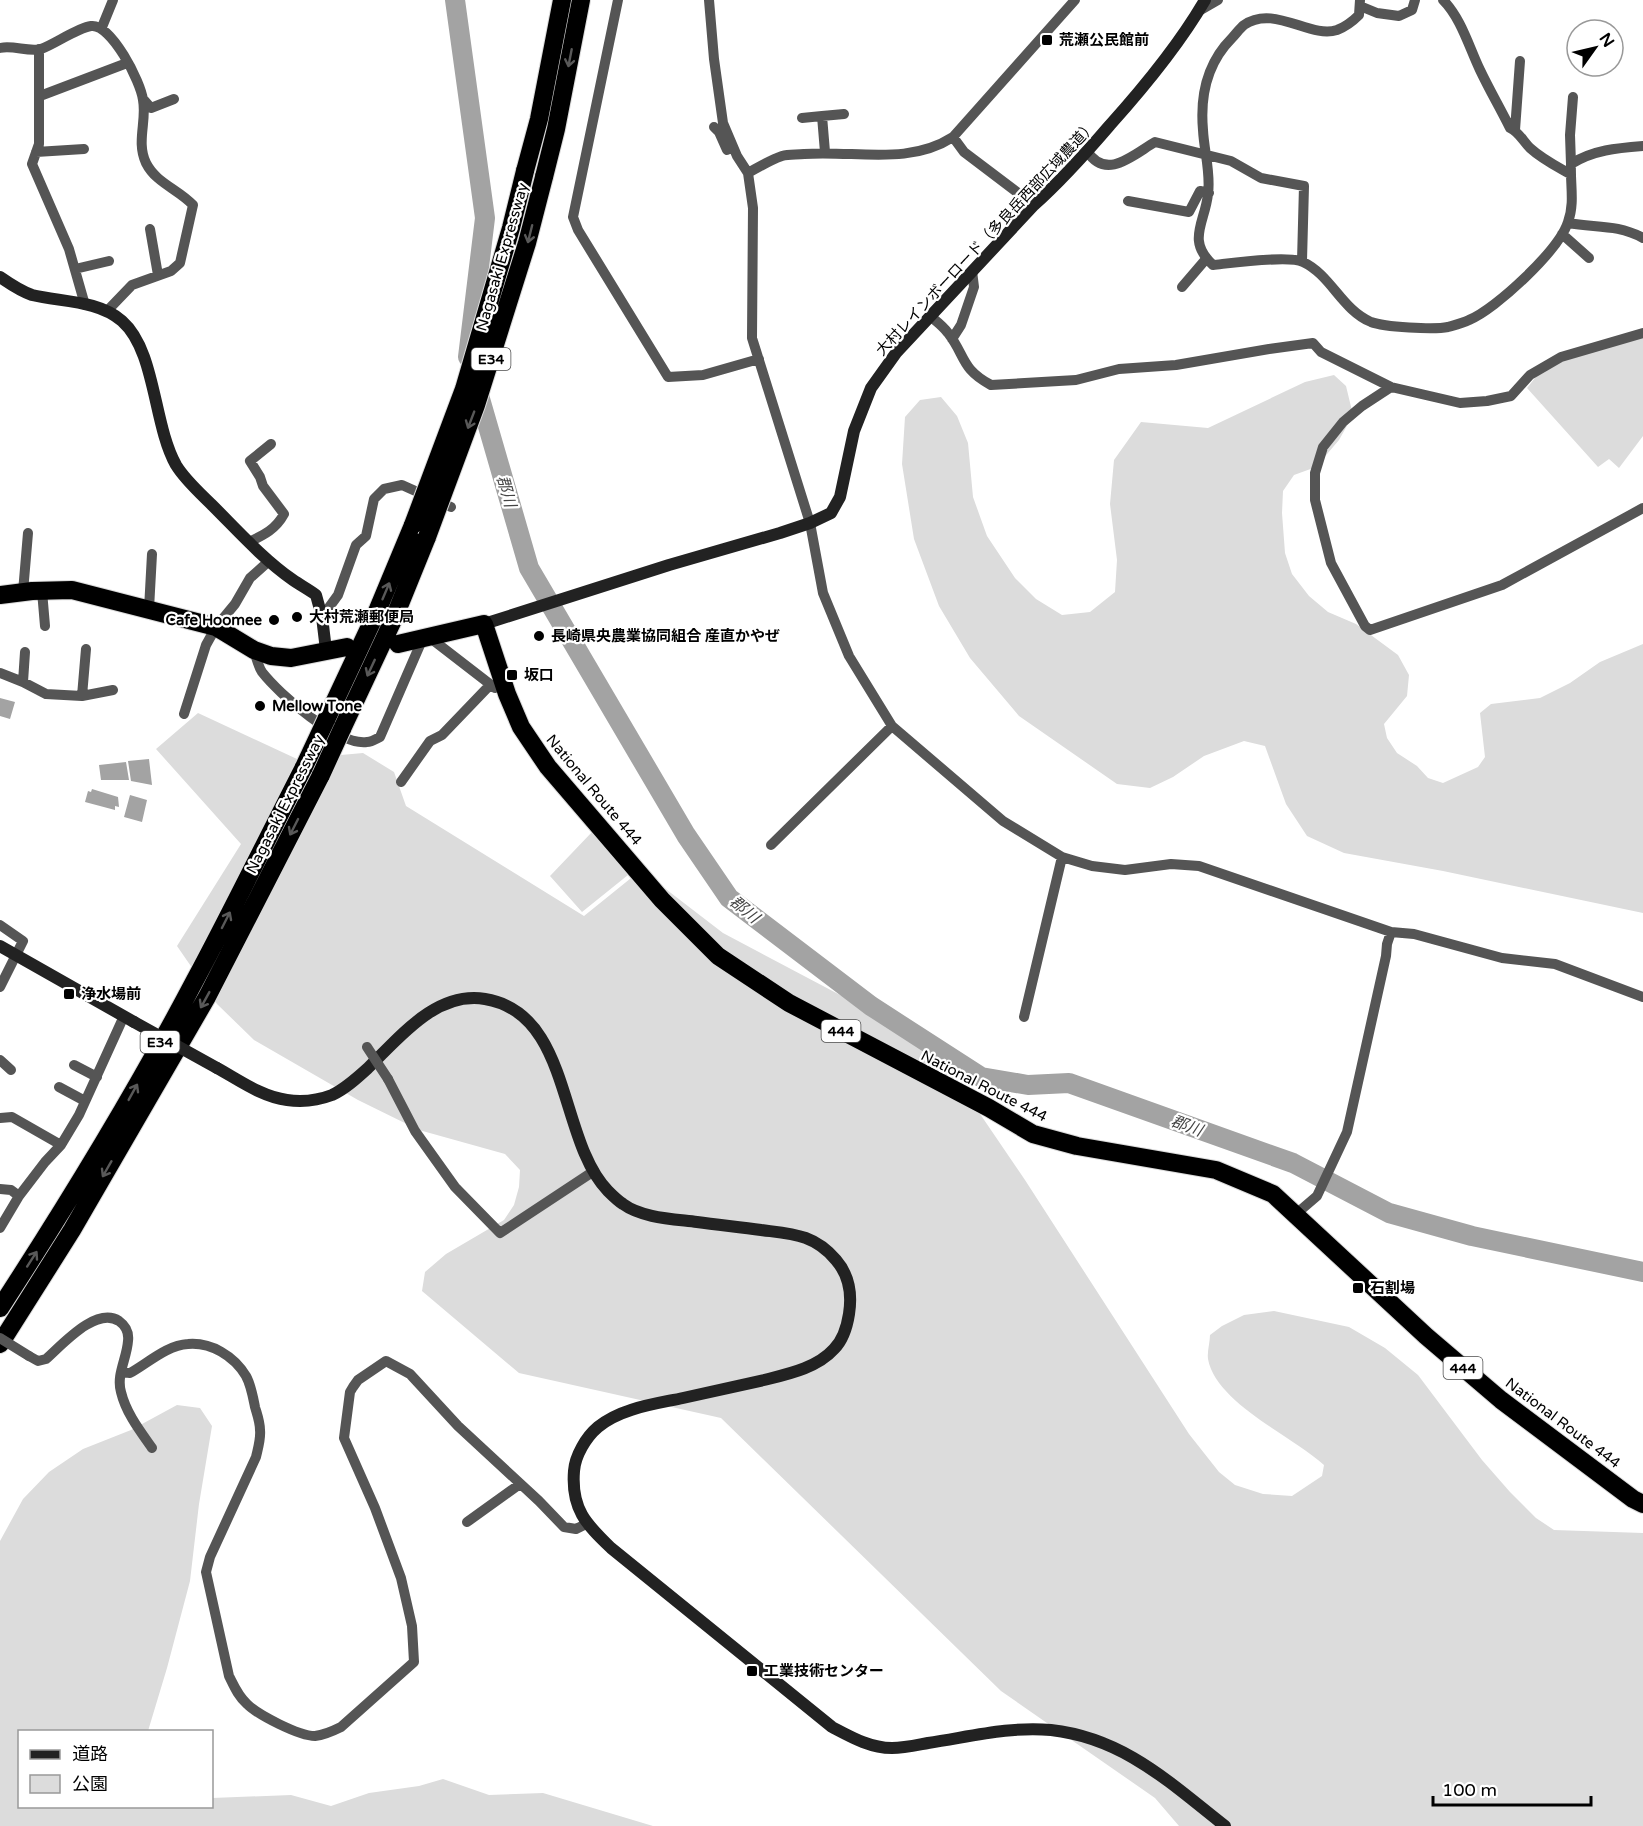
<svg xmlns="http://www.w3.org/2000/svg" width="1643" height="1826" viewBox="0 0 1643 1826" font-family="'Varela Round','Noto Sans JP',sans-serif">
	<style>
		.green { fill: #dcdcdc }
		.water { fill: #a3a3a3 }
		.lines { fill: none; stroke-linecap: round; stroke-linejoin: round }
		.river { stroke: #a3a3a3; stroke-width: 20 }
		.highway-casing { stroke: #dbdbdb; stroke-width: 20 }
		.street { stroke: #555; stroke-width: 10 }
		.secondary { stroke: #222; stroke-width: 12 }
		.highway { stroke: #000; stroke-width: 18 }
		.highway-bridge-casing { stroke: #dbdbdb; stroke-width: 20; stroke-linecap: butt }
		.street-bridge { stroke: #555; stroke-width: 10 }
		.secondary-bridge { stroke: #222; stroke-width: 12 }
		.highway-bridge { stroke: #000; stroke-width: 18 }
		.oneway { stroke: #595959 }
		.poi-dot { fill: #000; stroke: #fff; stroke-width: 2 }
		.labels { text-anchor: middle; stroke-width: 4.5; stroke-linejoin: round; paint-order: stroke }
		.shield { fill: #fff; stroke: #4c4c4c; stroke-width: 1.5 }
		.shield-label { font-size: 14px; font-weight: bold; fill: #000 }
		.poi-label { font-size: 15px; font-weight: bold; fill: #000; stroke: #fff; text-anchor: start }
		.street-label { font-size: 15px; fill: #000; stroke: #fff }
		.water-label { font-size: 16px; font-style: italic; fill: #444; stroke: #fff }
	</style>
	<rect width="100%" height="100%" fill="#fff"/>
	<path class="green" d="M 1643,336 L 1643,436 L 1619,468 L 1609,459 L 1598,467 L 1527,388 L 1539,373 L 1562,360 Z
		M 1334,375 L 1346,386 L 1353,415 L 1339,440 L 1316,467 L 1294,475 L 1283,491 L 1282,513 L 1285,553 L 1292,574 L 1309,596 L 1328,612 L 1356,624 L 1398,655 L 1409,675 L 1407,696 L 1384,724 L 1387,738 L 1397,753 L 1417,766 L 1428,778 L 1443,783 L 1478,767 L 1485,757 L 1480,713 L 1491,704 L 1540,698 L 1570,683 L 1600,662 L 1643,644 L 1643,913 L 1443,871 L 1344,853 L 1307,836 L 1286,804 L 1265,746 L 1244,741 L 1204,756 L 1173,777 L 1150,788 L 1117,784 L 1019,716 L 970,658 L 939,606 L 914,539 L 902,464 L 905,417 L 920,400 L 941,397 L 957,416 L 968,443 L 973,497 L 987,536 L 1015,578 L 1036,599 L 1062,615 L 1090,612 L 1115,592 L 1117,560 L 1110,504 L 1114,460 L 1141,422 L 1208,428 L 1305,382 Z
		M 198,713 L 297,759 L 363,753 L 394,772 L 406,806 L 584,916 L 641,870 L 723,933 L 859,1005 L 916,1045 L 959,1083 L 1025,1180 L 1189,1434 L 1219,1472 L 1235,1485 L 1263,1494 L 1292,1496 L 1322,1476 L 1324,1465 C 1292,1436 1216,1403 1208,1359 C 1207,1352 1210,1342 1210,1335 L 1222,1326 L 1244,1315 L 1274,1311 L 1349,1327 L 1385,1348 L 1418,1375 L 1482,1460 L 1510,1492 L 1536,1518 L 1554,1530 L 1643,1533 L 1643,1826 L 1179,1826 L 1155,1798 L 1001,1691 L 721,1418 L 519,1373 L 422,1291 L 425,1272 L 446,1254 L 504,1220 L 514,1205 L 519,1187 L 520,1170 L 505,1154 L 419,1130 L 358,1100 L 254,1040 L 217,1004 L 177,946 L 241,844 L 156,749 Z
		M 592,832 L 628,875 L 582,912 L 550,876 Z
		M 177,1405 L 200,1408 L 212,1426 L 199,1504 L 190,1581 L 167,1668 L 148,1731 L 20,1732 L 20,1806 L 212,1806 L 212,1798 L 291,1795 L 331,1806 L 369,1793 L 419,1786 L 443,1779 L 489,1795 L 543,1793 L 653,1826 L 0,1826 L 0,1541 L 23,1499 L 49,1472 L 83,1449 L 131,1430 Z"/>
	<path class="water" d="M 0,698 L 15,702 L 10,719 L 0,716 Z
		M 149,759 L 152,785 L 131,781 L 128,761 Z
		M 126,762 L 129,780 L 101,780 L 99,765 Z
		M 92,789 L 118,797 L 119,807 L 115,806 L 115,810 L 85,802 L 88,791 L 91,792 Z
		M 130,795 L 147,800 L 142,822 L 124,817 Z"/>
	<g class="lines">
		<path class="river" d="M 455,0 L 485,218 L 468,357
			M 476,385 L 529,568 L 686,835 L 729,898 L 871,1006 L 981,1077 L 1028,1085 L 1069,1083 L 1293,1163 L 1389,1213 L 1472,1236 L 1643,1272"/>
		<defs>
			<path id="highway" d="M 525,171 L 539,119 L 562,0
				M 544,177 L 556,129 L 581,0
				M 0,595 L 32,591 L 72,590 L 216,627 L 254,650 L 271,656 L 291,658 L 347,647
				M 398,644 L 484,624 L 507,694 L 521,727 L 548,767 L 662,900 L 718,956 L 789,1003 L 989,1108 L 1033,1134 L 1077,1146 L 1216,1170 L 1273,1194 L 1426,1336 L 1501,1400 L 1633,1499 L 1643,1504
				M 326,720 L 378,609 L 413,525
				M 342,729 L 395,616 L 427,537
				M 0,1308 C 69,1202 135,1094 194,982 C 232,911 267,839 304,767
				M 0,1344 L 72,1230 L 207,997 L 321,775"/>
		</defs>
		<use href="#highway" class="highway-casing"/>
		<path class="street" d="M 618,0 L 573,217 L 578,230 L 668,377 L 703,375 L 759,359
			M 709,0 L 714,59 L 723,123 L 737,156 L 748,173 L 753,208 L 752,338 L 810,523 L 823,593 L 849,656 L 892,726 L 1003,821 L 1062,857 L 1092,866 L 1125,870 L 1171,864 L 1199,866 L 1391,932 L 1414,934 L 1502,958 L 1555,964 L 1643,997
			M 1360,0 L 1359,15 C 1353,21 1345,27 1337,30 C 1310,39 1274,4 1244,25 C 1240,28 1236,34 1232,38 C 1207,63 1200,96 1203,130 C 1204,151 1211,173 1208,194 C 1205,223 1186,240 1213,265 C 1232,263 1289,255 1303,262 C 1331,275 1342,310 1371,322 C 1384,327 1434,330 1448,327 C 1455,325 1463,323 1469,320 C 1496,309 1559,250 1568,222 C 1575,203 1570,184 1571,164 C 1593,150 1617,148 1643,146
			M 1443,0 C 1461,18 1469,47 1480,70 C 1489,89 1500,108 1510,128 C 1519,132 1523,141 1530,148 C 1542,159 1556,166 1570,174
			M 1360,6 L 1377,13 L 1399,16 L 1412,10 L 1415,0
			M 1199,11 L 1218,0
			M 102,27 L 113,0
			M 0,48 C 13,45 28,52 41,49 C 55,44 77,28 91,26 C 111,23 141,82 143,100 C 147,121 136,142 146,163 C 156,183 178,189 193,205 L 180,263 L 171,271 L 132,285 L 107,311
			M 39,49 L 39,144 L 32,164 L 69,249 L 85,305
			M 40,96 L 127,63
			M 144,100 L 151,108 L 174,99
			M 802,118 L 822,116
			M 714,127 L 719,132 L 727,150
			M 1515,130 L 1520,61
			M 953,137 L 964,152 L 1034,205
			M 1087,151 C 1106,181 1133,155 1155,142 L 1231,161 L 1261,178 L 1304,186 L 1302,261
			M 36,152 L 84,149
			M 825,152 L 822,116 L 844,114
			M 1571,164 L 1570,135 L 1573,97
			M 748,173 C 759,167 770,160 782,156 C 789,154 797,155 804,154 C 855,150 908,166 953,137 L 1075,0
			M 1128,201 L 1189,212 L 1200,191 L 1209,193
			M 1568,223 C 1596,228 1617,224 1643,238
			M 150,229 L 158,275
			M 1562,234 L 1589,258
			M 75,269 L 109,261
			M 1182,287 L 1206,259
			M 930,316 C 936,321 943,326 948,333 C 966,356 960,368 991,385 L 1076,380 L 1119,369 L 1176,365 L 1269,349 L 1313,343 L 1321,352 L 1391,387 L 1460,403 L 1487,401 L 1511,396 L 1530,375 L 1561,357 L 1643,333
			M 952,339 L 961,325 L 974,287 L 972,271
			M 1391,387 L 1362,406 L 1343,422 L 1323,447 L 1315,473 L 1315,500 L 1331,563 L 1365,626 L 1370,630 L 1502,585 L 1643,508
			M 249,542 C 264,535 276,529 284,514 L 263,486 L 260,477 L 250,461 L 271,444
			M 42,591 L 45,626
			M 23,592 L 28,533
			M 149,609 L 152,554
			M 322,617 L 338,595 L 356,545 L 366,536 L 374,499 L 384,489 L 402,485 L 451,507
			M 429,637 L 495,688
			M 254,650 C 256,657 258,666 262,672 C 279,694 338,746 367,742 C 372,742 376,739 380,737 L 423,638
			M 25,652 L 23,682 L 46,694 L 82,696 L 113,690
			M 0,673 L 23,682
			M 82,696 L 86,649
			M 184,714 L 206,645 L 216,627 L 235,604 L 250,578 L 269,561
			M 401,782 L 430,741 L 442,735 L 490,685
			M 771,845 L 892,726
			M 0,925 L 23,941 L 0,987
			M 1024,1017 L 1062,857
			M 0,1060 L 11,1070
			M 74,1065 L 97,1077
			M 388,1079 L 415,1131 L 455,1187 L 500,1233 L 594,1171
			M 59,1087 L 85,1101
			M 0,1118 L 12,1117 L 61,1145
			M 0,1189 L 11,1190 L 19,1196
			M 1296,1214 L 1317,1196 L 1347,1132 L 1386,956 L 1387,944 L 1391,932
			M 0,1228 L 19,1196 L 45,1162 L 61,1145 L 79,1115 L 124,1016
			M 29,1356 L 38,1361 L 46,1359 C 62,1345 96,1306 119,1321 C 126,1326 129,1333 128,1341 C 127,1358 116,1375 121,1392 C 126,1413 140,1431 152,1448
			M 121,1372 L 130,1373 C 148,1363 167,1345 188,1344 C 211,1342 234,1356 246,1376 C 251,1385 253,1397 255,1407 C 257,1414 260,1422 260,1430 C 261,1439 258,1448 256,1457 L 210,1557 L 206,1572 L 229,1676 C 234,1686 238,1696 247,1704 C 258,1715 299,1736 315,1736 C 324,1735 333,1731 341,1727 L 414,1662 L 412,1626 L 401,1578 L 375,1508 L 344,1438 L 350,1392 L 353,1387 L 358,1380 L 386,1361 L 410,1374 L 458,1426 L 539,1501 L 564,1527 L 576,1529 L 586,1524
			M 467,1522 L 520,1484"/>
		<path class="secondary" d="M 0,277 C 10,284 20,291 32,295 C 61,302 98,300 122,321 C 156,351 153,424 176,465 C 185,480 200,493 213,506 C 238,531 263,559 293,580 C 300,585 308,589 316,595 L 322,617 L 326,650
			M 484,624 L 669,565 L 780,533 L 810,523 L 831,513 L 840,497 L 854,431 L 871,388 L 896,353 L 1034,205 C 1062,180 1086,153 1110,125 C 1145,86 1179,45 1205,0
			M 0,946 L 134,1022
			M 217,1068 C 239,1080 262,1097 287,1100 C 302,1102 319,1100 332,1095 C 345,1089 357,1078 368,1068 C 400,1037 436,991 485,999 C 572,1013 558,1140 608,1191 C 612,1195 618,1201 623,1204 C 642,1218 674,1219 697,1222 C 718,1225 740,1227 761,1230 C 792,1234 814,1234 836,1260 C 849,1275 852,1295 849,1314 C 847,1327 843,1340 834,1349 C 817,1368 788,1374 764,1380 C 737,1386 710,1392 683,1398 C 655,1404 621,1408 598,1427 C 586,1437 575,1456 574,1471 C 571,1509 586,1524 611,1548 L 832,1727 C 851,1737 870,1748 892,1748 C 904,1748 917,1745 928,1743 C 969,1737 1010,1726 1051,1730 C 1124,1738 1170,1783 1225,1826"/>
		<use href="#highway" class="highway"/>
		<defs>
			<path id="highway-bridge" d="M 413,525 L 464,389 L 511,228 L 525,171
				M 427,537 L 476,405 L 527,243 L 544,177
				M 304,767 L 326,720
				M 321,775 L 342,729"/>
		</defs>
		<use href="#highway-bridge" class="highway-bridge-casing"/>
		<path class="street-bridge" d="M 367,1047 L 388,1079
			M 0,1338 L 29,1356"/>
		<path class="secondary-bridge" d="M 134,1022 L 217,1068"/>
		<use href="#highway-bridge" class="highway-bridge"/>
	</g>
	<defs><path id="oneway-shaft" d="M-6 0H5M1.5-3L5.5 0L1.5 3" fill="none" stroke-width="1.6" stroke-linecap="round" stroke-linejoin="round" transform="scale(1.5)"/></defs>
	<g class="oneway">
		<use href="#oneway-shaft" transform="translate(570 58) rotate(101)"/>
		<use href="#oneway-shaft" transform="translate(530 234) rotate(104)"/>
		<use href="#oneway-shaft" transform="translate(471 420) rotate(111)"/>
		<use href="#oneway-shaft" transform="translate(386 591) rotate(-67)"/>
		<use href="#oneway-shaft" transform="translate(371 668) rotate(115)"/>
		<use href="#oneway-shaft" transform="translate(294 827) rotate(117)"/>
		<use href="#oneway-shaft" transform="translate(226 920) rotate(-63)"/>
		<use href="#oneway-shaft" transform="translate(205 1000) rotate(119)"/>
		<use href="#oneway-shaft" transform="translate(133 1092) rotate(-61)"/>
		<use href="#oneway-shaft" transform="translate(107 1169) rotate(120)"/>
		<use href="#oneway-shaft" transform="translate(32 1259) rotate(-57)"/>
	</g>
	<g class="poi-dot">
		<rect x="1041" y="34" width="12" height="12" rx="3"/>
		<circle cx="297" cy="617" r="6"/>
		<circle cx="274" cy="620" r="6"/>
		<circle cx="539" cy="636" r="6"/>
		<rect x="506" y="669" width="12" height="12" rx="3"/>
		<circle cx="260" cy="706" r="6"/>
		<rect x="63" y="988" width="12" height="12" rx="3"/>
		<rect x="1352" y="1282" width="12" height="12" rx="3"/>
		<rect x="746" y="1665" width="12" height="12" rx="3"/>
	</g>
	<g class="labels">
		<g class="shield">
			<rect x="471.5" y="348" width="39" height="22" rx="4.5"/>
			<rect x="821.5" y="1020" width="39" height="22" rx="4.5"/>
			<rect x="140.5" y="1031" width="39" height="22" rx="4.5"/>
			<rect x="1443.5" y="1357" width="39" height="22" rx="4.5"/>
		</g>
		<g class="shield-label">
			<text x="491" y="364">E34</text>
			<text x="841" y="1036">444</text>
			<text x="160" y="1047">E34</text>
			<text x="1463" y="1373">444</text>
		</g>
		<g class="poi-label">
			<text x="1059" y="45">荒瀬公民館前</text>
			<text x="309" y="622">大村荒瀬郵便局</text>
			<text x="262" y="625" text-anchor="end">Cafe Hoomee</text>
			<text x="551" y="641">長崎県央農業協同組合 産直かやぜ</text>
			<text x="524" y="680">坂口</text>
			<text x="272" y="711">Mellow Tone</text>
			<text x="81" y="999">浄水場前</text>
			<text x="1370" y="1293">石割場</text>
			<text x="764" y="1676">工業技術センター</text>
		</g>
		<g class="street-label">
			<text transform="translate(986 238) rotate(-47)" y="5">大村レインボーロード（多良岳西部広域農道）</text>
			<text transform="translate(502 257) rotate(-74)" y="5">Nagasaki Expressway</text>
			<text transform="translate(594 790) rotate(50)" y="5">National Route 444</text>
			<text transform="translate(285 804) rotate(-63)" y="5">Nagasaki Expressway</text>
			<text transform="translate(984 1086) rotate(27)" y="5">National Route 444</text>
			<text transform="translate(1563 1423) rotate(37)" y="5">National Route 444</text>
		</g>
		<g class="water-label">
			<text transform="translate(507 491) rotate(74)" y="6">郡川</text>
			<text transform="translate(745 909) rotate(39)" y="6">郡川</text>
			<text transform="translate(1187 1125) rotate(20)" y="6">郡川</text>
		</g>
	</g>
	<rect x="18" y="1730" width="195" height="78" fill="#ffffff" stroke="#999999" stroke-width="1.5"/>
	<rect x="30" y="1750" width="30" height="9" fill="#222222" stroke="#999999" stroke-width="1.5"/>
	<text x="72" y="1760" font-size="18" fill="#000000">道路</text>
	<rect x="30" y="1775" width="30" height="18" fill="#dcdcdc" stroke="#999999" stroke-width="1.5"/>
	<text x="72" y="1790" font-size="18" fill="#000000">公園</text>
	<g transform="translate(1595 48) rotate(56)"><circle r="28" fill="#ffffff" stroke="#999999" stroke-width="1.5"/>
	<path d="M0-4.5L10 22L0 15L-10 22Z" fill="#000000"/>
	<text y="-9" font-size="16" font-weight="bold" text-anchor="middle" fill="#000000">N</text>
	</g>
	<path d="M1433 1796v9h158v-9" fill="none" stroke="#000000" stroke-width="3"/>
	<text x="1442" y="1796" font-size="18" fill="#000000" stroke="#ffffff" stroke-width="4.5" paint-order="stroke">100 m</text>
</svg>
